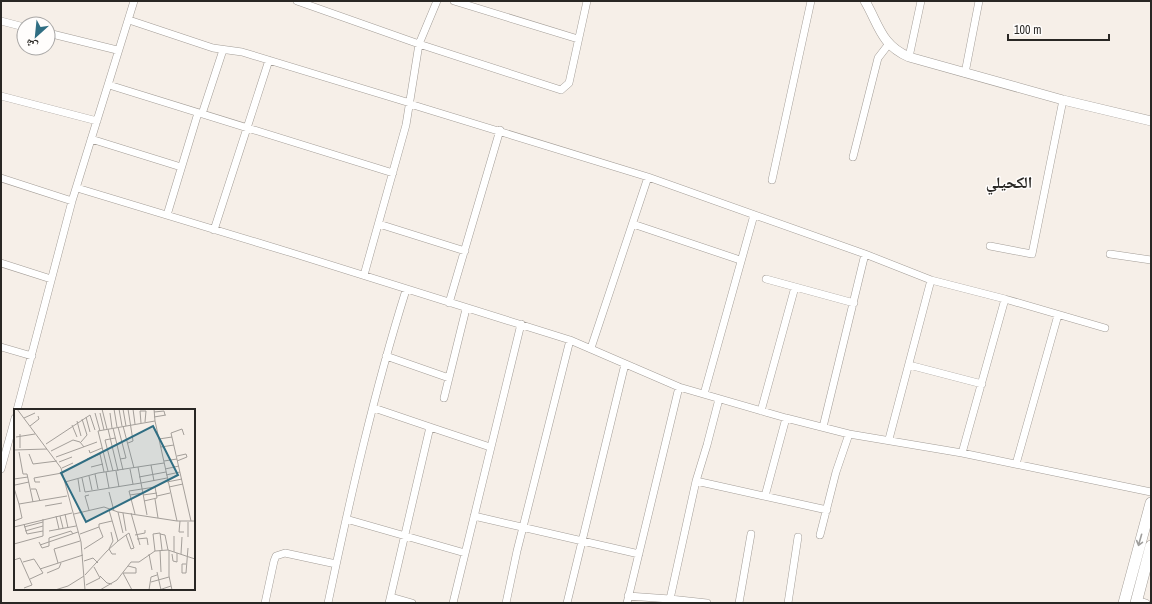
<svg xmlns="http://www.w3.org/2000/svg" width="1152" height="604" viewBox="0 0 1152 604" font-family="'Archivo Narrow','Noto Naskh Arabic',sans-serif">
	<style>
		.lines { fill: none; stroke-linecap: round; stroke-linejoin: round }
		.minor-casing { stroke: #a39d97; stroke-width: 8 }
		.tertiary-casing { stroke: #a39d97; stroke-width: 10 }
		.primary-casing { stroke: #a39d97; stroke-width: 12 }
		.minor { stroke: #fff; stroke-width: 7 }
		.tertiary { stroke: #fff; stroke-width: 9 }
		.primary { stroke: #fff; stroke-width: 11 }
		.oneway { stroke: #9f9e9c }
		.labels { text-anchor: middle; stroke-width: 3; stroke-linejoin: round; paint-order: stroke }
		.district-label { font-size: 16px; font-weight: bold; fill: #292724; stroke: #fffdfc }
		.inset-road { fill: none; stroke: #a49f9a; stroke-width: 1 }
		.view { fill: #306e83; fill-opacity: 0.15; stroke: #306e83; stroke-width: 2 }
		.inset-edge { fill: none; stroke: #292724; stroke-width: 2 }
	</style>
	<rect width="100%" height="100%" fill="#f6efe8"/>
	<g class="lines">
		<defs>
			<path id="minor" d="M 297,1 L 419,44 L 561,90 L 569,83 L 587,1
				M 454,1 L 578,39
				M 129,20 L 213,48 L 242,52 L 410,103
				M 1,21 L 24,27
				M 48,33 L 117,50
				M 909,57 L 921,1
				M 965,73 L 979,1
				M 109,85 L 393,173
				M 1,96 L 97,121
				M 410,104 L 648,177 L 865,254 L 931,280 L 1005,299 L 962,453
				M 202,114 L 223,50
				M 91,139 L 181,167
				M 853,157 L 876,66 L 878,58 L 888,45
				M 1,178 L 72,201
				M 772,180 L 811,1
				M 77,188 L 292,253 L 570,340 L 679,387 L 786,418 L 849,434 L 962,453 L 1151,492
				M 167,215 L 198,113
				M 379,224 L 465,251
				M 633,224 L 740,260
				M 214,230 L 269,60
				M 990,246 L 1032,254 L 1063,100
				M 1110,254 L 1151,260
				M 1,263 L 51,279
				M 364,275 L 406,125 L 419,44 L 437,1
				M 766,279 L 854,303
				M 1005,299 L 1105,328
				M 449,303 L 500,130
				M 1,347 L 32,356
				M 591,348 L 648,177
				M 386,356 L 449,378
				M 909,365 L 982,384
				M 704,394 L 754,215
				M 444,398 L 466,309
				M 374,408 L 430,427
				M 17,410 L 72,201 L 134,1
				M 761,411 L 795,287
				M 823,427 L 865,254
				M 889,439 L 931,280
				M 1016,464 L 1058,315
				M 1,469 L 15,418
				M 696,481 L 827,510
				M 765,496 L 786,418
				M 474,516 L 639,554
				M 346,519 L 465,553
				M 820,535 L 836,472 L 849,434
				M 628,596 L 670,599
				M 391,597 L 412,603
				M 1136,600 L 1146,603
				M 265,603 L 274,561 L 276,556 L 285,553 L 336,564
				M 328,603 C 350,498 374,392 406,290
				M 389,603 L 430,427 L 490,447
				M 453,603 L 521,324
				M 506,603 L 517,551 L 570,340
				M 567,603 L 625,364
				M 627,603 L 679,387
				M 707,603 L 670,599 L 696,481 L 707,445 L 719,399
				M 739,603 L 751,534
				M 788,603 L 798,537"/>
			<path id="tertiary" d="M 865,1 C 879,25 881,45 909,57 L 1063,100 L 1151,121"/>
			<path id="primary" d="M 1124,603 L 1151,503
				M 1136,603 L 1151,546"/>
		</defs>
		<use href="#minor" class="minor-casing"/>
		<use href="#tertiary" class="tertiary-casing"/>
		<use href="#primary" class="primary-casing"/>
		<use href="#minor" class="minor"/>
		<use href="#tertiary" class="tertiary"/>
		<use href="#primary" class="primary"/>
	</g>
	<defs><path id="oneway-shaft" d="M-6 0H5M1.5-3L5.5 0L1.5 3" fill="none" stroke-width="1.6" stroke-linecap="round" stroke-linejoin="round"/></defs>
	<use class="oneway" href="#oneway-shaft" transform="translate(1140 540) rotate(106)"/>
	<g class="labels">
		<g class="district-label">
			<text x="1009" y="188">الكحيلي</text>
		</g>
	</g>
	<g transform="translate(14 409)">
		<rect width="181" height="181" fill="#f6efe8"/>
		<path class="inset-road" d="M 3,0 L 47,59 L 67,133 L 71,181M 88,0 L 93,20M 100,0 L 103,18M 105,0 L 108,17M 109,0 L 112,17M 119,0 L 121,15M 140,0 L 141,12M 126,2 L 132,2 L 131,13M 126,2 L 127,14M 140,3 L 150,2 L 151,6M 81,4 L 86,22M 86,4 L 90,21M 96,4 L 98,19M 72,8 L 76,23M 140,8 L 152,6M 10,9 L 21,4M 63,12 L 67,27M 58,16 L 63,28M 16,17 L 25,10 L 24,7M 109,17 L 120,59M 104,18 L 112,49 L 106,50M 99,19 L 109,61M 94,20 L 104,62M 6,25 L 6,39M 170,26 L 168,20 L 157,24 L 177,112M 2,28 L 21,25M 145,30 L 158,28M 67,33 L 73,26 L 68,10M 114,34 L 119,32 L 114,0M 32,35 L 76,6 L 81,21M 147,38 L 160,36M 0,41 L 33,40M 75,41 L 76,44 L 88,39M 37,42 L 59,31 L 66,33 L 70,38M 5,43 L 9,65 L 13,65 L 19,93M 15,45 L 19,55 L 43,52M 163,47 L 172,45 L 173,48 L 163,52M 42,48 L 83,33M 73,50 L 86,45 L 90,63M 150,52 L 163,50M 45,53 L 58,48M 137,56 L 140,72M 77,58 L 89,55M 124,58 L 133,106M 48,59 L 59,54M 116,60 L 119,75M 151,60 L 165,57M 94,62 L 84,22 L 141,12 L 163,112M 99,62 L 91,31 L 101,29M 102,62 L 105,78M 92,63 L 95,79M 81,65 L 84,80M 152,66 L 166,63M 75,67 L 78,81M 125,68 L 152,63M 68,69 L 71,83 L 127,74M 0,70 L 14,68M 64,70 L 66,83M 26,73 L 21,73 L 20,69 L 48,64M 51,73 L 84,64 L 150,54M 153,73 L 168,70M 127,74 L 153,69M 1,76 L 15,73M 155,78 L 169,75M 0,79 L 5,95 L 53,87M 17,80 L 22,80 L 26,92M 95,83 L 100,102M 75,86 L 71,87 L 75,101M 116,86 L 129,84M 129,86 L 143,84M 143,87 L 156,84M 141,90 L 144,109M 31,97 L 48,94M 95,101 L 104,132M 104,103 L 109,124M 109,104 L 112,122M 117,104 L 126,136M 51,105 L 54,119M 60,105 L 90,98 L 104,103 L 163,112 L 181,112M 121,105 L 115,82 L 141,78 L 143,89 L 130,92M 42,107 L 45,120M 46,107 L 49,119M 0,112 L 8,109 L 5,95M 166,112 L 165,123 L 170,123M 10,115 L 13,125 L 29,122M 0,118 L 58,104M 10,118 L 29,113M 85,118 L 85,115 L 98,112M 11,122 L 29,117M 35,122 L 62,117M 97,123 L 99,132 L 95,140 L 98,145 L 102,145M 66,125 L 85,118 L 89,128 L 70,140M 146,125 L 151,126 L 154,141M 121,126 L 131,124 L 131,121M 160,127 L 160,143M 174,128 L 174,113M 123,130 L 133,129 L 134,136M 25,133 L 28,139 L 35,137 L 35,129 L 57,122 L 59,125M 0,135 L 29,127 L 29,110M 26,136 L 64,123M 146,141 L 147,163M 155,141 L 155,167 L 158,181M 141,142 L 139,125 L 146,124 L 148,141M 135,145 L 138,161M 158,145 L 159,152 L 163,153 L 163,144M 167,145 L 168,128M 0,151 L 6,149 L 18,176 L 10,179M 70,152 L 79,149 L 84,154M 9,153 L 20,150 L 29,164 L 16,170M 44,154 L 40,140 L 66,132M 172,155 L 168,155 L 168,164 L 172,164 L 174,139M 26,160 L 69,146M 143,163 L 147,181M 33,164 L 45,159 L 47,154M 109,164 L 122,164 L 122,159 L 114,157M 109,164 L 118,181M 71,166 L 93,142 L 104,132 L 112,126 L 115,124 L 120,139 L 117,140 L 112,126M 86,167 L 93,174 L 98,175M 137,173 L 155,168M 72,176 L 86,169 L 80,158M 41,181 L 54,177 L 70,167M 86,181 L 103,171 L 117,153 L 125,153 L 141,142 L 154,141 L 181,150M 135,181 L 137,168 L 143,166M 145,181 L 157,177"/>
		<path class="view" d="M 139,17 L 164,66 L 72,113 L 47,64 Z"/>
		<rect width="181" height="181" class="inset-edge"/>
	</g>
	<rect width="1152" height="604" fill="none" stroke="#292724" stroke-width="4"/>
	<g transform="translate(36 36) rotate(207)"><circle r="19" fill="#fffdfc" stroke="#a9a7a6"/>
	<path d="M0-3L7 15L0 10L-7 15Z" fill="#306e83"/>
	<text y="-6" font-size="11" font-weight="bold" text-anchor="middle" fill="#292724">ش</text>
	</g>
	<path d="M1008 34v6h101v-6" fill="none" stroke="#292724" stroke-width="2"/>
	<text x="1014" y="34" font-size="12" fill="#292724" stroke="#fffdfc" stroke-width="3" paint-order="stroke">100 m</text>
</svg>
